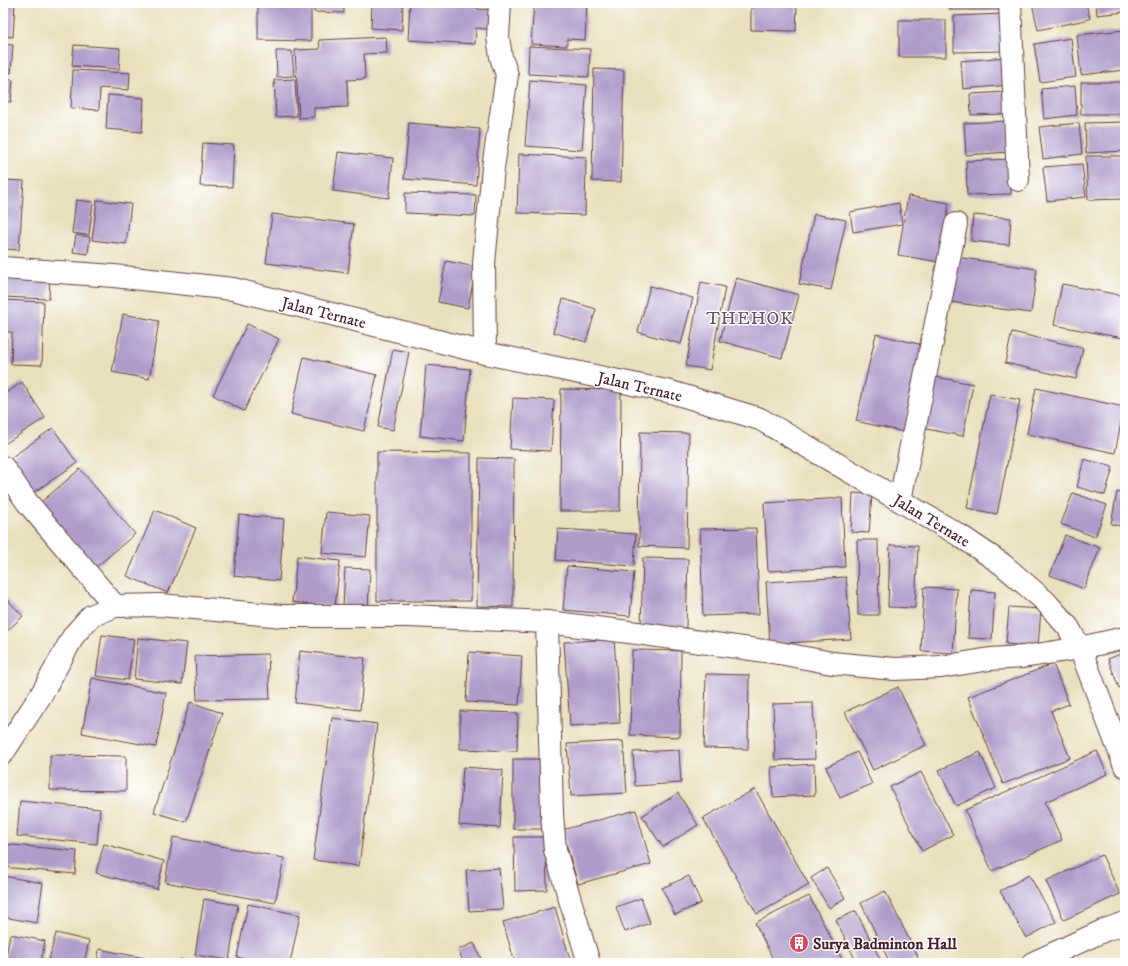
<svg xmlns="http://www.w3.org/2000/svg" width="1128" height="966" viewBox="0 0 1128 966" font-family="'IM FELL DW Pica',serif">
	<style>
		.building { fill: #af9cca }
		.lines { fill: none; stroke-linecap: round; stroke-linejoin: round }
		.street-casing { stroke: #623c41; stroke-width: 24 }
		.secondary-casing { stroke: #623c41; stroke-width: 24 }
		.street { stroke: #fff; stroke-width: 22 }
		.secondary { stroke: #fff; stroke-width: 22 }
		.labels { text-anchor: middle; stroke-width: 3; stroke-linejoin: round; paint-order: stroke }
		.street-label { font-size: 16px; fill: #4a1f2b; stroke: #fff }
		.poi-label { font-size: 16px; font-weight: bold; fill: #4a1f2b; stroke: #fff; text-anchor: start }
		.quarter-label { font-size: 18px; letter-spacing: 1px; fill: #6d4b63; stroke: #fff }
	</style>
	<rect width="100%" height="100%" fill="#fff"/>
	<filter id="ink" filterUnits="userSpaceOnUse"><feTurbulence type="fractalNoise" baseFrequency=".025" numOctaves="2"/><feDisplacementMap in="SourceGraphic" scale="8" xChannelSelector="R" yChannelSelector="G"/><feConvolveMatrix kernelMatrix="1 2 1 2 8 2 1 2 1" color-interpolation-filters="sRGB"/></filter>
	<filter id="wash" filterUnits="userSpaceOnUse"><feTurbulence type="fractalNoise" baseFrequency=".012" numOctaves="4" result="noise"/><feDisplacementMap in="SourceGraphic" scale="16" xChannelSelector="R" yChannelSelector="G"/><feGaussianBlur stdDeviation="0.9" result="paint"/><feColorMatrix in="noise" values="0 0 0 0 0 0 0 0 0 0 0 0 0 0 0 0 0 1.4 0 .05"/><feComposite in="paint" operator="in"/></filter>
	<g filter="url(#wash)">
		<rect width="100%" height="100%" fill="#e9e0bd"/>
		<g id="blocks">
			<path class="building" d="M 3,3 L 15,3 L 13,37 L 3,36 Z
				M 53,3 L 72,3 L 72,5 Z
				M 258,3 L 311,3 L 311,41 L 258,40 Z
				M 314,3 L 344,3 L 344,13 L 314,12 Z
				M 372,3 L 403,3 L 402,30 L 371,28 Z
				M 410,3 L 477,3 L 477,9 L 498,10 L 497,30 L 476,28 L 475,44 L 408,40 Z
				M 534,3 L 587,3 L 585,40 L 567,39 L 567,46 L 531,44 Z
				M 751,3 L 797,3 L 796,31 L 751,30 Z
				M 950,3 L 1001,3 L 1001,10 L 950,10 Z
				M 1032,3 L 1086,3 L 1090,19 L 1038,30 Z
				M 1096,3 L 1123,3 L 1125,12 L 1097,15 Z
				M 1003,14 L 1004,51 L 954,52 L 954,16 Z
				M 899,20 L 946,20 L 946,57 L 899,57 Z
				M 1125,30 L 1125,70 L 1081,75 L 1077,35 Z
				M 386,37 L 387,53 L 364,54 L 365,79 L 347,80 L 348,107 L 314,108 L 314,117 L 299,118 L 295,50 L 320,49 L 319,40 Z
				M 1071,38 L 1076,77 L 1040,82 L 1034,44 Z
				M 3,44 L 13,45 L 11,73 L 3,72 Z
				M 74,45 L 120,48 L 119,69 L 72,66 Z
				M 529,46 L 590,49 L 589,77 L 528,74 Z
				M 276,51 L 292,51 L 294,76 L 277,77 Z
				M 1007,57 L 1010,85 L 963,89 L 961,61 Z
				M 594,69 L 624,70 L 621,182 L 592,181 Z
				M 73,70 L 130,73 L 129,90 L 100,88 L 99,110 L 71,108 Z
				M 3,79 L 13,80 L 11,102 L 3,101 Z
				M 295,79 L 297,116 L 276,117 L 274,80 Z
				M 530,80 L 587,85 L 582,150 L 525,146 Z
				M 1081,82 L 1123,82 L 1124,114 L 1081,114 Z
				M 1075,86 L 1077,115 L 1044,119 L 1041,89 Z
				M 1008,92 L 1009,114 L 971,115 L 970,94 Z
				M 108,95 L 144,98 L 142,132 L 106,129 Z
				M 1008,121 L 1010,152 L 966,155 L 964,123 Z
				M 1125,122 L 1125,151 L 1086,153 L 1085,123 Z
				M 409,123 L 480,129 L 476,185 L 404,179 Z
				M 1079,123 L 1082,154 L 1043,159 L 1039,127 Z
				M 203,143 L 234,145 L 232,187 L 200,186 Z
				M 338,152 L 393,158 L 389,198 L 333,191 Z
				M 519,154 L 586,157 L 585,215 L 517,213 Z
				M 1086,156 L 1125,156 L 1125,199 L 1088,200 Z
				M 1010,159 L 1011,194 L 967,195 L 966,161 Z
				M 1082,164 L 1086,197 L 1047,201 L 1043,167 Z
				M 3,180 L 24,181 L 19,250 L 3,249 Z
				M 405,193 L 476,195 L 475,216 L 405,213 Z
				M 908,196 L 949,203 L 939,262 L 898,255 Z
				M 76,200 L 93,202 L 89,235 L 72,233 Z
				M 97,200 L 131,204 L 126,244 L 92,240 Z
				M 899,203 L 902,224 L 853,232 L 850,212 Z
				M 272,214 L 354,224 L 348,273 L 266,263 Z
				M 814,214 L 846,220 L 831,290 L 799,284 Z
				M 973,215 L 1011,218 L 1009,245 L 971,241 Z
				M 76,235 L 90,237 L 88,254 L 73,252 Z
				M 956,257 L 1037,269 L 1031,313 L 950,302 Z
				M 446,261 L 476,267 L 468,308 L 438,302 Z
				M 3,275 L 50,277 L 49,299 L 3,297 Z
				M 736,278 L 799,295 L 782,358 L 720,341 Z
				M 701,282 L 725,287 L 710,370 L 686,366 Z
				M 1062,284 L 1125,296 L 1123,338 L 1054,325 Z
				M 650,286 L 693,298 L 681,344 L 638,332 Z
				M 563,299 L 596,309 L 586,342 L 553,332 Z
				M 3,300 L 44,302 L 42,365 L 11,364 L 12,332 L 7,332 L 6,356 L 3,356 Z
				M 123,314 L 159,321 L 149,379 L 112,372 Z
				M 247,324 L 279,339 L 244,411 L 213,395 Z
				M 1012,332 L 1083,348 L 1076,379 L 1005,363 Z
				M 876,334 L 923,345 L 904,432 L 856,421 Z
				M 393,349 L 409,352 L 393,430 L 378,427 Z
				M 304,357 L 377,375 L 364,431 L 291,414 Z
				M 426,365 L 470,369 L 464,441 L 420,436 Z
				M 931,376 L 973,384 L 963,436 L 921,428 Z
				M 22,382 L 45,418 L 3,445 L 3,395 Z
				M 1036,388 L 1124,407 L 1115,453 L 1027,434 Z
				M 561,389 L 621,390 L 620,511 L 560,511 Z
				M 990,394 L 1020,400 L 997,514 L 967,508 Z
				M 513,398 L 554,400 L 551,451 L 510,449 Z
				M 53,428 L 77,463 L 33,493 L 9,459 Z
				M 640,432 L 689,433 L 687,548 L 639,546 Z
				M 377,452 L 471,453 L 471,601 L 377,601 Z
				M 479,458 L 514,459 L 513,607 L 477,606 Z
				M 1084,459 L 1113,467 L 1105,495 L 1077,487 Z
				M 80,469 L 135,534 L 95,568 L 40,503 Z
				M 1117,492 L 1125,493 L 1125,527 L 1111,524 Z
				M 853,493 L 872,494 L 869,533 L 851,532 Z
				M 1073,493 L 1107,505 L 1095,537 L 1061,524 Z
				M 842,498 L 845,567 L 768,571 L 764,503 Z
				M 155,510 L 196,528 L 168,593 L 127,576 Z
				M 326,512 L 370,516 L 366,557 L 322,553 Z
				M 239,515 L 284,519 L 279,581 L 234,576 Z
				M 756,528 L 759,614 L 703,616 L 700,529 Z
				M 558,529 L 636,534 L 634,566 L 556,560 Z
				M 1065,535 L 1100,548 L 1084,589 L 1050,575 Z
				M 857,540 L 878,540 L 879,615 L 858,615 Z
				M 890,545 L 918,546 L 915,608 L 888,607 Z
				M 297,556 L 340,561 L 335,607 L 292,602 Z
				M 643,558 L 688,559 L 686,628 L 641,627 Z
				M 567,566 L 634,572 L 630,616 L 563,610 Z
				M 345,568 L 370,569 L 368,609 L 343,607 Z
				M 846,577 L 851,639 L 770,644 L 766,582 Z
				M 924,587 L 957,589 L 953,653 L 921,651 Z
				M 971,590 L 995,592 L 992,639 L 968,638 Z
				M 3,595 L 23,616 L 3,635 Z
				M 1009,607 L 1041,609 L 1038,647 L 1006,644 Z
				M 102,635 L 134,639 L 128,680 L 96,676 Z
				M 138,638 L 187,643 L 182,684 L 134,679 Z
				M 614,639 L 620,723 L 570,726 L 564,642 Z
				M 632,650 L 681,651 L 680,737 L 630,735 Z
				M 300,651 L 365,658 L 360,710 L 295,703 Z
				M 469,652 L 522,656 L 519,705 L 466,702 Z
				M 1125,652 L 1125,686 L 1119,688 L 1108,659 Z
				M 268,654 L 270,699 L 197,700 L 195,656 Z
				M 1053,664 L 1069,704 L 1051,711 L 1070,758 L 1003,784 L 968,697 Z
				M 706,674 L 749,675 L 748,749 L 704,748 Z
				M 92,678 L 166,693 L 156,747 L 82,733 Z
				M 898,687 L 926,745 L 873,770 L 845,712 Z
				M 190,702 L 222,713 L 186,822 L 154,812 Z
				M 813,703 L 815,759 L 775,760 L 773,704 Z
				M 460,711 L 518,713 L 517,751 L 460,749 Z
				M 332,718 L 377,724 L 359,866 L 313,860 Z
				M 623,741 L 627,793 L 571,796 L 567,744 Z
				M 679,750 L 681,783 L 635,786 L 633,752 Z
				M 1097,751 L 1107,774 L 1045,802 L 1062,840 L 992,871 L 965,810 Z
				M 857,752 L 872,784 L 840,798 L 826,767 Z
				M 980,752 L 996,788 L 956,806 L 939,770 Z
				M 50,755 L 126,756 L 126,791 L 50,790 Z
				M 513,759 L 545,759 L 544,829 L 513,829 Z
				M 814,764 L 815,795 L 773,797 L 771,767 Z
				M 463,767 L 503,770 L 500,828 L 459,825 Z
				M 921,772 L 953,835 L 922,851 L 890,787 Z
				M 755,789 L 809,885 L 757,914 L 703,818 Z
				M 678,793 L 698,825 L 663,847 L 642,816 Z
				M 20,801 L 100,809 L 97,844 L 17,836 Z
				M 636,810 L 651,864 L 578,884 L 562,830 Z
				M 173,837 L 284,858 L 275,903 L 165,882 Z
				M 514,837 L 546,837 L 547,890 L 515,891 Z
				M 3,844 L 77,851 L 75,874 L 3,867 Z
				M 104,844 L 164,861 L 157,889 L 96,873 Z
				M 1102,855 L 1120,894 L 1064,920 L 1046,881 Z
				M 499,868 L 503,909 L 469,911 L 466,870 Z
				M 827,868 L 845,898 L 829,908 L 811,878 Z
				M 1029,875 L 1056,922 L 1026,938 L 1000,891 Z
				M 3,876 L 43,883 L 37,923 L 3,917 Z
				M 689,876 L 701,903 L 675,915 L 662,888 Z
				M 885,891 L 918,957 L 906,963 L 890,963 L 861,903 Z
				M 809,896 L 844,963 L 775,963 L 755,923 Z
				M 641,898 L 650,923 L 625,932 L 616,907 Z
				M 204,899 L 238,905 L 229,960 L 195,955 Z
				M 248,904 L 300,915 L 290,963 L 263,963 L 237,957 Z
				M 555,907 L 571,963 L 515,963 L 503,922 Z
				M 856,911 L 882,963 L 857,963 L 836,920 Z
				M 56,933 L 89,941 L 84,963 L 48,963 Z
				M 10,934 L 45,941 L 41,963 L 5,963 Z
				M 474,943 L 483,963 L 464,963 L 458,950 Z
				M 99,949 L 149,959 L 148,963 L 97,963 Z
				M 180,959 L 192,962 L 192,963 L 179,963 Z"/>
		</g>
	</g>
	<g filter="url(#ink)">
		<use href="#blocks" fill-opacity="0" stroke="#623c41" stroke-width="1"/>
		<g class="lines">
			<defs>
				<path id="street" d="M 1010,3 L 1018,180
					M 485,353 L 484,263 L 493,168 L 507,75 L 501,57 L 498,37 L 500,3
					M 3,467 L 27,502 L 115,606
					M 900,500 L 956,224
					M 547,622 L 552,814 L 555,850 L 589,963
					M 3,753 L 41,695 L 74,635 L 91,616 L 115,606 L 160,605 L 283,616 L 409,616 L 547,622 L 637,633 L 779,653 L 832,663 L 895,669 L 941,667 L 990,659 L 1023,657 L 1080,648 L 1125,638
					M 1033,963 L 1105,930 L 1125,923"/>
				<path id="secondary" d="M 3,268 L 114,276 L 233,289 L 485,353 L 671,392 L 760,419 L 959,535 L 1002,564 L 1045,601 L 1068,627 L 1080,648 L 1125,766"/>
			</defs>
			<use href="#street" class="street-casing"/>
			<use href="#secondary" class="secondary-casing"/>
			<use href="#street" class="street"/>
			<use href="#secondary" class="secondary"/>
		</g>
	</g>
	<defs>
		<symbol id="building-disc" viewBox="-11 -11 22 22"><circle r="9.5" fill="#d1495b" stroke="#fff"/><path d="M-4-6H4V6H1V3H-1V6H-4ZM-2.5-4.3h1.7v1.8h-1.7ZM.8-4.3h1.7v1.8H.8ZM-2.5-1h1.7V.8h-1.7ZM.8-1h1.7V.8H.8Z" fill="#fff"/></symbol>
	</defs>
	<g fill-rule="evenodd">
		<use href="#building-disc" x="788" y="932" width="22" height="22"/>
	</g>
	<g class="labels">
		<g class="street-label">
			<text transform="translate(324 312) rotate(14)" y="6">Jalan Ternate</text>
			<text transform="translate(640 386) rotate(13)" y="6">Jalan Ternate</text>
			<text transform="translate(932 520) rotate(31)" y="6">Jalan Ternate</text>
		</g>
		<g class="poi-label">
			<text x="813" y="949">Surya Badminton Hall</text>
		</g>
		<g class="quarter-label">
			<text x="750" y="324">THEHOK</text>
		</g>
	</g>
	<rect width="1128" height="966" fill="none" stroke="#fff" stroke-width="16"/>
</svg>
